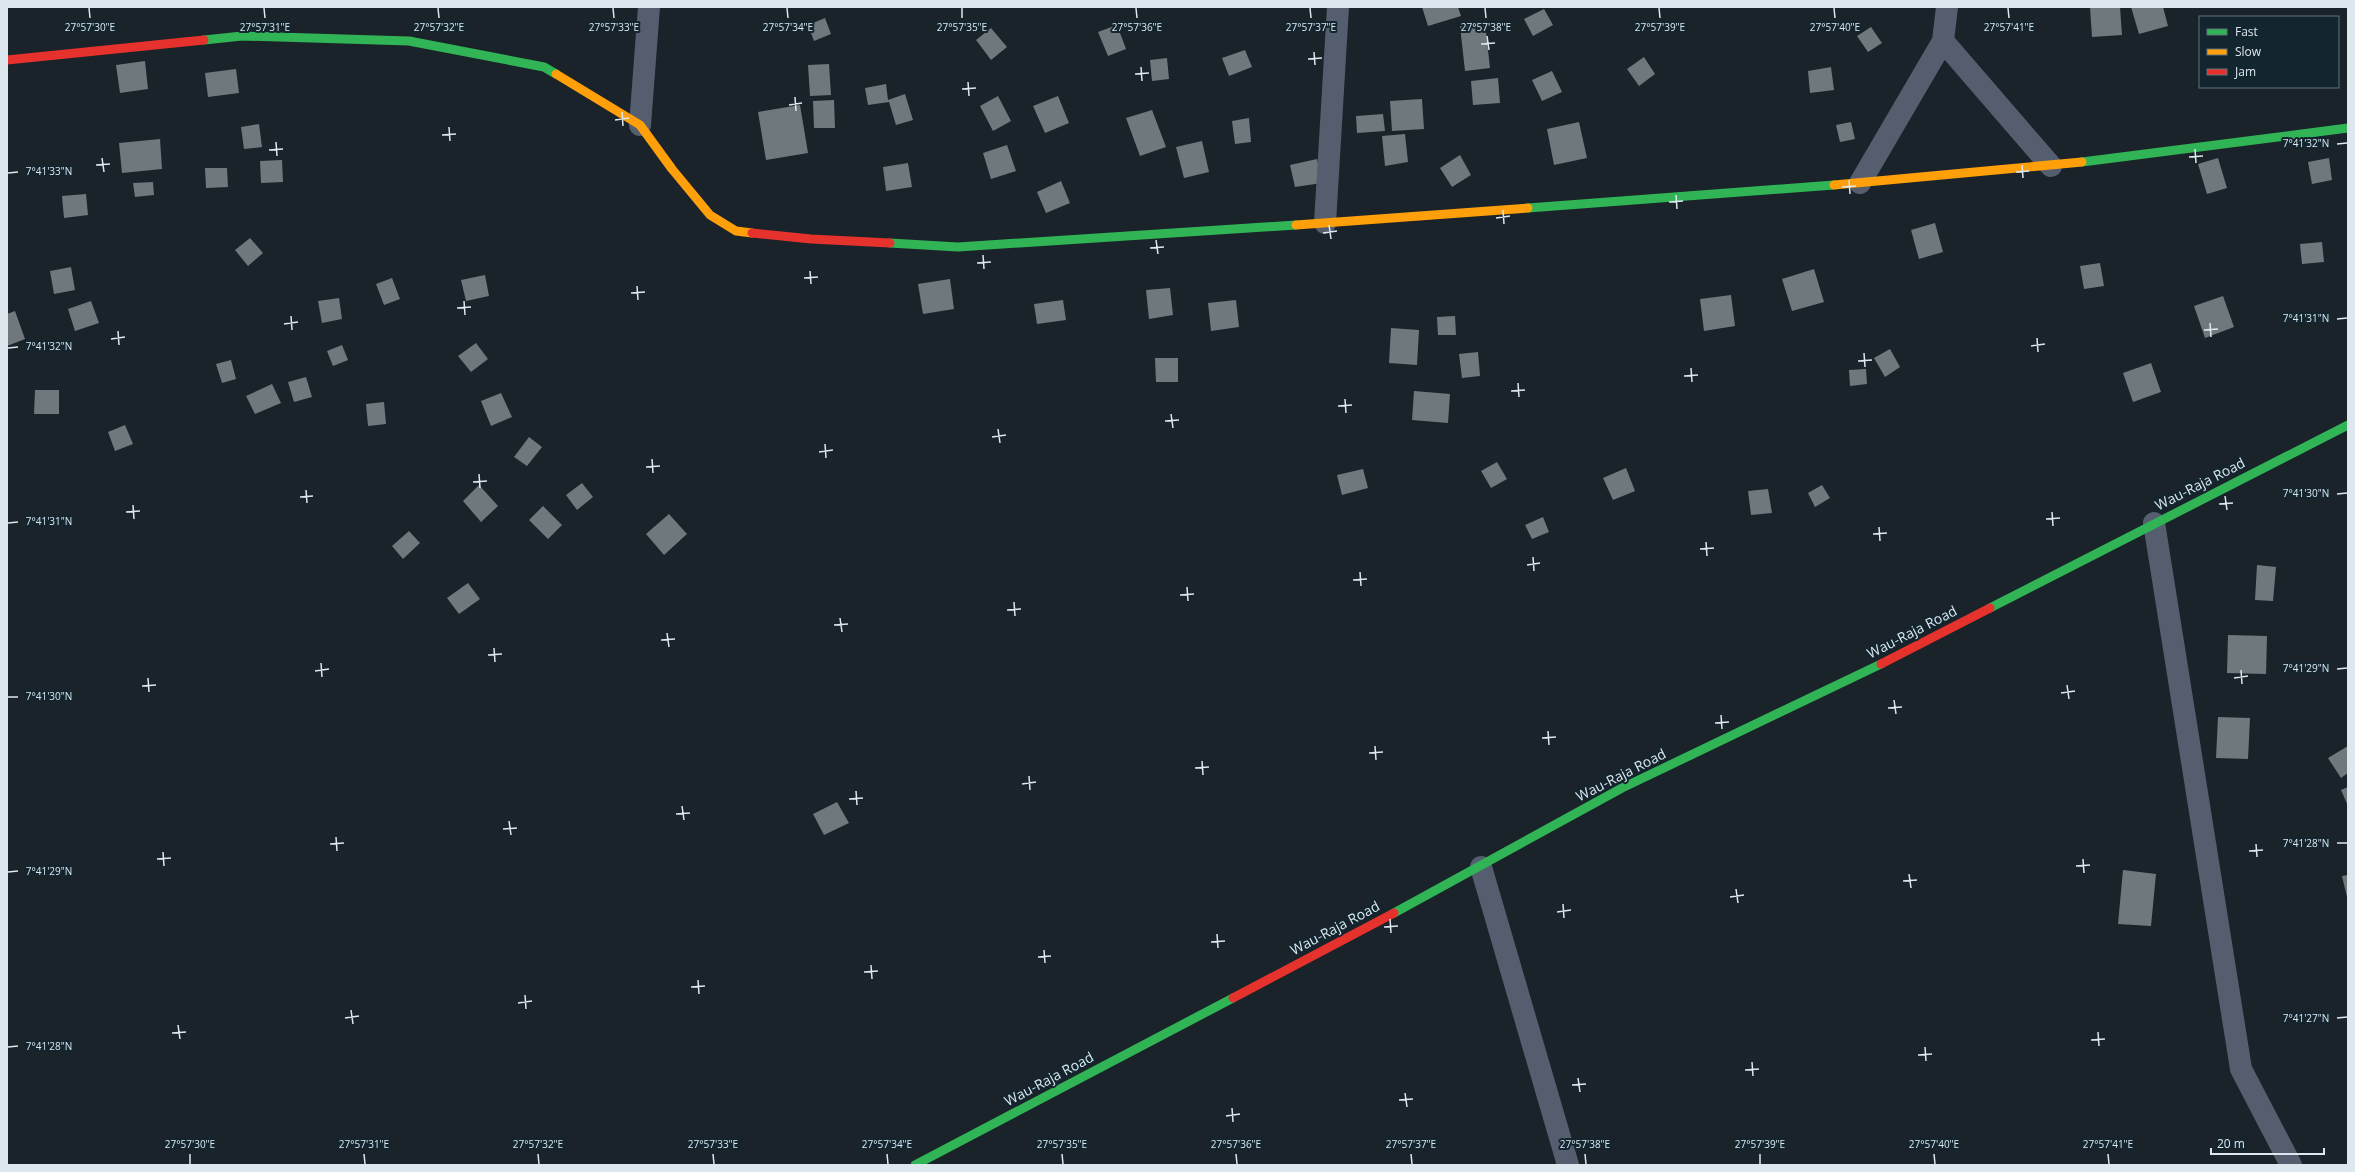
<svg xmlns="http://www.w3.org/2000/svg" width="2355" height="1172" viewBox="0 0 2355 1172" font-family="'Open Sans',sans-serif">
	<style>
		.building { fill: #6f797d }
		.lines { fill: none; stroke-linecap: round; stroke-linejoin: round }
		.street { stroke: #555e6e; stroke-width: 22 }
		.fast { stroke: #30b455; stroke-width: 9 }
		.slow { stroke: #ff9f0a; stroke-width: 9 }
		.jam { stroke: #e5322d; stroke-width: 9 }
		.ticks { fill: none; stroke: #dce7ee; stroke-width: 1.5 }
		.labels { text-anchor: middle; stroke-width: 4; stroke-linejoin: round; paint-order: stroke }
		.street-label { font-size: 14px; fill: #dce7ee; stroke: #13252f }
		.ticks-label { font-size: 10px; text-anchor: middle; fill: #dce7ee; stroke: #13252f; stroke-width: 4; stroke-linejoin: round; paint-order: stroke }
	</style>
	<rect width="100%" height="100%" fill="#192329"/>
	<path class="building" d="M 1422,7 L 1458,7 L 1461,16 L 1428,26 Z
		M 2090,7 L 2120,7 L 2122,35 L 2092,37 Z
		M 2131,7 L 2163,7 L 2168,26 L 2139,34 Z
		M 1544,9 L 1553,25 L 1533,36 L 1524,19 Z
		M 825,18 L 831,34 L 814,41 L 808,25 Z
		M 1485,23 L 1490,68 L 1465,71 L 1460,26 Z
		M 1117,25 L 1126,49 L 1108,56 L 1098,32 Z
		M 1871,27 L 1882,43 L 1868,52 L 1857,36 Z
		M 991,28 L 1007,47 L 991,60 L 976,40 Z
		M 1245,50 L 1252,67 L 1229,76 L 1222,58 Z
		M 1644,57 L 1655,74 L 1639,86 L 1627,69 Z
		M 1167,58 L 1169,79 L 1152,81 L 1150,60 Z
		M 145,61 L 148,89 L 120,93 L 116,65 Z
		M 829,64 L 831,95 L 810,96 L 808,65 Z
		M 1831,67 L 1834,90 L 1810,93 L 1808,71 Z
		M 236,69 L 239,93 L 208,97 L 205,73 Z
		M 1552,71 L 1562,92 L 1542,101 L 1532,80 Z
		M 1498,78 L 1500,103 L 1473,105 L 1471,81 Z
		M 886,84 L 888,100 L 905,94 L 913,120 L 896,125 L 889,102 L 868,105 L 865,88 Z
		M 998,96 L 1011,121 L 993,131 L 980,106 Z
		M 1058,96 L 1069,123 L 1045,133 L 1033,106 Z
		M 1422,99 L 1424,129 L 1392,131 L 1390,101 Z
		M 834,100 L 835,128 L 814,128 L 813,101 Z
		M 800,105 L 808,153 L 766,160 L 758,112 Z
		M 1152,110 L 1166,147 L 1140,156 L 1126,118 Z
		M 1383,114 L 1385,131 L 1357,133 L 1356,116 Z
		M 1249,118 L 1251,142 L 1235,144 L 1232,121 Z
		M 1579,122 L 1587,158 L 1554,165 L 1547,129 Z
		M 1851,122 L 1855,139 L 1840,142 L 1836,125 Z
		M 259,124 L 262,147 L 244,149 L 241,127 Z
		M 1405,134 L 1408,162 L 1385,166 L 1382,136 Z
		M 160,139 L 162,169 L 122,173 L 119,143 Z
		M 1202,141 L 1209,172 L 1184,178 L 1176,147 Z
		M 1007,145 L 1016,171 L 991,179 L 983,153 Z
		M 1460,155 L 1471,175 L 1452,187 L 1440,168 Z
		M 2218,158 L 2227,188 L 2207,194 L 2198,164 Z
		M 2329,158 L 2332,180 L 2312,184 L 2308,162 Z
		M 1317,159 L 1322,183 L 1295,187 L 1290,165 Z
		M 282,160 L 283,182 L 261,183 L 260,161 Z
		M 908,163 L 912,187 L 886,191 L 883,167 Z
		M 205,168 L 227,168 L 228,187 L 206,188 Z
		M 1061,181 L 1070,203 L 1046,213 L 1037,192 Z
		M 153,182 L 154,195 L 135,197 L 133,183 Z
		M 86,194 L 88,215 L 64,218 L 62,196 Z
		M 1935,223 L 1943,252 L 1919,259 L 1911,230 Z
		M 250,238 L 263,253 L 248,266 L 235,250 Z
		M 2322,242 L 2324,262 L 2302,264 L 2300,244 Z
		M 2100,263 L 2104,286 L 2084,289 L 2080,266 Z
		M 71,267 L 75,290 L 54,294 L 50,271 Z
		M 1814,269 L 1824,302 L 1792,311 L 1782,279 Z
		M 485,275 L 489,296 L 466,301 L 461,280 Z
		M 392,278 L 400,299 L 384,305 L 376,284 Z
		M 950,279 L 954,309 L 923,314 L 918,284 Z
		M 1170,288 L 1173,315 L 1149,319 L 1146,290 Z
		M 1731,295 L 1735,326 L 1704,331 L 1700,299 Z
		M 2223,296 L 2234,327 L 2205,338 L 2194,306 Z
		M 339,298 L 342,319 L 322,323 L 318,301 Z
		M 1063,300 L 1066,320 L 1037,324 L 1034,304 Z
		M 1236,300 L 1239,327 L 1211,331 L 1208,303 Z
		M 91,301 L 99,323 L 75,331 L 68,309 Z
		M 15,311 L 25,339 L 7,346 L 7,314 Z
		M 1455,316 L 1456,335 L 1438,335 L 1437,317 Z
		M 1391,328 L 1419,330 L 1417,365 L 1389,363 Z
		M 476,343 L 488,359 L 471,372 L 458,356 Z
		M 342,345 L 348,360 L 333,366 L 327,351 Z
		M 1890,349 L 1900,367 L 1885,377 L 1874,358 Z
		M 1478,352 L 1480,376 L 1462,378 L 1459,354 Z
		M 1155,358 L 1178,358 L 1178,382 L 1156,382 Z
		M 231,360 L 236,379 L 222,383 L 216,364 Z
		M 2151,363 L 2161,392 L 2133,402 L 2123,373 Z
		M 1866,369 L 1867,384 L 1850,386 L 1849,370 Z
		M 306,377 L 312,397 L 294,402 L 288,382 Z
		M 272,384 L 281,403 L 255,414 L 246,396 Z
		M 35,390 L 59,390 L 59,414 L 34,414 Z
		M 1414,391 L 1450,394 L 1448,423 L 1412,420 Z
		M 501,393 L 512,417 L 491,426 L 481,401 Z
		M 384,402 L 386,424 L 368,426 L 366,404 Z
		M 125,425 L 133,444 L 115,451 L 108,432 Z
		M 529,437 L 542,447 L 527,466 L 514,457 Z
		M 1497,462 L 1507,479 L 1491,488 L 1481,471 Z
		M 1626,468 L 1635,491 L 1613,500 L 1603,478 Z
		M 1363,469 L 1368,488 L 1342,495 L 1337,475 Z
		M 582,483 L 593,497 L 577,510 L 566,495 Z
		M 479,485 L 498,506 L 481,522 L 463,501 Z
		M 1822,485 L 1830,498 L 1815,507 L 1808,493 Z
		M 1768,489 L 1772,513 L 1751,515 L 1748,491 Z
		M 543,506 L 562,525 L 548,539 L 529,520 Z
		M 669,514 L 687,534 L 664,555 L 646,534 Z
		M 1543,517 L 1549,532 L 1532,539 L 1525,525 Z
		M 409,531 L 420,543 L 403,559 L 392,546 Z
		M 2257,565 L 2276,567 L 2273,601 L 2255,600 Z
		M 468,583 L 480,599 L 459,614 L 447,598 Z
		M 2228,635 L 2267,636 L 2266,674 L 2227,673 Z
		M 2218,717 L 2250,718 L 2248,759 L 2216,758 Z
		M 2348,746 L 2348,773 L 2341,778 L 2328,758 Z
		M 2348,787 L 2348,806 L 2341,790 Z
		M 837,802 L 849,823 L 824,835 L 813,814 Z
		M 2123,870 L 2156,874 L 2151,926 L 2118,924 Z
		M 2348,875 L 2348,897 L 2347,897 L 2342,876 Z"/>
	<g class="lines">
		<path class="street" d="M 1943,41 L 2051,166
			M 640,125 L 649,7
			M 1860,183 L 1943,41 L 1947,7
			M 1325,223 L 1338,7
			M 2154,523 L 2241,1069 L 2291,1165
			M 1481,867 L 1568,1165"/>
		<path class="fast" d="M 204,40 L 242,36 L 409,41 L 544,67 L 556,74
			M 2082,162 L 2348,128
			M 1528,208 L 1834,185
			M 890,243 L 958,247 L 1296,225
			M 1990,608 L 2348,425
			M 1394,913 L 1622,788 L 1881,664
			M 915,1165 L 1233,998"/>
		<path class="slow" d="M 556,74 L 640,125 L 672,169 L 710,215 L 736,231 L 752,233
			M 1834,185 L 2082,162
			M 1296,225 L 1528,208"/>
		<path class="jam" d="M 7,60 L 204,40
			M 752,233 L 811,239 L 890,243
			M 1881,664 L 1990,608
			M 1233,998 L 1394,913"/>
	</g>
	<path class="ticks" d="M 89,8 L 90,18M 264,8 L 265,18M 438,8 L 439,18M 613,8 L 614,18M 787,8 L 788,18M 962,8 L 962,18M 1136,8 L 1137,18M 1310,8 L 1311,18M 1485,8 L 1486,18M 1659,8 L 1660,18M 1834,8 L 1835,18M 2008,8 L 2009,18M 1487,36 L 1489,50M 1481,44 L 1495,43M 1314,52 L 1315,65M 1308,59 L 1322,58M 1141,67 L 1142,81M 1135,74 L 1149,73M 968,82 L 969,96M 962,89 L 976,88M 795,97 L 796,111M 789,105 L 802,103M 622,112 L 623,126M 615,120 L 629,118M 449,127 L 450,141M 442,135 L 456,134M 276,142 L 277,156M 2337,144 L 2347,143M 2195,149 L 2196,163M 269,150 L 283,149M 2189,157 L 2203,156M 102,158 L 104,172M 96,165 L 110,164M 2022,165 L 2023,178M 2016,172 L 2029,171M 8,173 L 18,172M 1849,180 L 1850,194M 1842,187 L 1856,186M 1676,195 L 1677,209M 1669,202 L 1683,201M 1503,210 L 1504,224M 1496,218 L 1510,216M 1329,225 L 1331,239M 1323,233 L 1337,231M 1156,240 L 1158,254M 1150,248 L 1164,247M 983,255 L 984,269M 977,263 L 991,262M 810,271 L 811,284M 804,278 L 818,277M 637,286 L 638,300M 631,293 L 645,292M 464,301 L 465,315M 457,308 L 471,307M 291,316 L 292,330M 2337,319 L 2347,318M 2210,323 L 2211,337M 284,324 L 298,322M 2204,330 L 2218,329M 118,331 L 119,345M 2037,338 L 2038,352M 111,339 L 125,337M 2031,346 L 2045,344M 8,348 L 18,347M 1864,353 L 1865,367M 1858,361 L 1872,360M 1691,368 L 1692,382M 1684,376 L 1698,375M 1518,383 L 1519,397M 1511,391 L 1525,390M 1345,399 L 1346,413M 1338,406 L 1352,405M 1171,414 L 1173,428M 1165,421 L 1179,420M 998,429 L 1000,443M 992,437 L 1006,435M 825,444 L 826,458M 819,452 L 833,450M 652,459 L 653,473M 646,467 L 660,466M 479,474 L 480,488M 473,482 L 487,481M 306,490 L 307,503M 2337,494 L 2347,493M 2225,496 L 2227,510M 300,497 L 313,496M 2219,504 L 2233,503M 133,505 L 134,519M 126,512 L 140,511M 2052,512 L 2053,526M 2046,519 L 2060,518M 8,523 L 18,522M 1879,527 L 1880,541M 1873,534 L 1887,533M 1706,542 L 1707,556M 1700,549 L 1714,548M 1533,557 L 1534,571M 1527,565 L 1540,563M 1360,572 L 1361,586M 1353,580 L 1367,579M 1187,587 L 1188,601M 1180,595 L 1194,594M 1014,602 L 1015,616M 1007,610 L 1021,609M 840,618 L 842,632M 834,625 L 848,624M 667,633 L 669,647M 661,640 L 675,639M 494,648 L 495,662M 488,655 L 502,654M 321,663 L 322,677M 2337,669 L 2347,668M 2241,670 L 2242,684M 315,671 L 329,669M 148,678 L 149,692M 2234,678 L 2248,676M 2067,685 L 2069,699M 142,686 L 156,685M 2061,693 L 2075,691M 8,697 L 18,697M 1894,700 L 1896,714M 1888,708 L 1902,707M 1721,715 L 1722,729M 1715,723 L 1729,722M 1548,731 L 1549,745M 1542,738 L 1556,737M 1375,746 L 1376,760M 1369,753 L 1383,752M 1202,761 L 1203,775M 1195,768 L 1209,767M 1029,776 L 1030,790M 1022,784 L 1036,782M 856,791 L 857,805M 849,799 L 863,798M 682,806 L 684,820M 676,814 L 690,813M 509,821 L 511,835M 503,829 L 517,828M 336,837 L 337,851M 2337,843 L 2347,843M 330,844 L 344,843M 2256,844 L 2257,857M 2249,851 L 2263,850M 163,852 L 164,866M 157,859 L 171,858M 2083,859 L 2084,873M 2076,866 L 2090,865M 8,872 L 18,871M 1909,874 L 1911,888M 1903,881 L 1917,880M 1736,889 L 1738,903M 1730,897 L 1744,895M 1563,904 L 1564,918M 1557,912 L 1571,910M 1390,919 L 1391,933M 1384,927 L 1398,926M 1217,934 L 1218,948M 1211,942 L 1225,941M 1044,950 L 1045,963M 1038,957 L 1051,956M 871,965 L 872,979M 864,972 L 878,971M 698,980 L 699,994M 691,987 L 705,986M 525,995 L 526,1009M 518,1003 L 532,1001M 351,1010 L 353,1024M 345,1018 L 359,1016M 2337,1018 L 2347,1017M 178,1025 L 180,1039M 2098,1032 L 2099,1046M 172,1033 L 186,1032M 2091,1040 L 2105,1039M 8,1047 L 18,1046M 1925,1047 L 1926,1061M 1918,1055 L 1932,1054M 1752,1062 L 1753,1076M 1745,1070 L 1759,1069M 1578,1078 L 1580,1092M 1572,1085 L 1586,1084M 1405,1093 L 1407,1107M 1399,1100 L 1413,1099M 1232,1108 L 1233,1122M 1226,1116 L 1240,1114M 190,1154 L 190,1164M 364,1154 L 365,1164M 538,1154 L 539,1164M 713,1154 L 714,1164M 887,1154 L 888,1164M 1062,1154 L 1063,1164M 1236,1154 L 1237,1164M 1411,1154 L 1412,1164M 1585,1154 L 1586,1164M 1760,1154 L 1760,1164M 1934,1154 L 1935,1164M 2108,1154 L 2109,1164"/>
	<g class="labels">
		<g class="street-label">
			<text transform="translate(2200 484) rotate(-27)" y="5">Wau-Raja Road</text>
			<text transform="translate(1912 632) rotate(-27)" y="5">Wau-Raja Road</text>
			<text transform="translate(1621 775) rotate(-27)" y="5">Wau-Raja Road</text>
			<text transform="translate(1335 928) rotate(-28)" y="5">Wau-Raja Road</text>
			<text transform="translate(1049 1079) rotate(-28)" y="5">Wau-Raja Road</text>
		</g>
	</g>
	<g class="ticks-label">
		<text x="90" y="31">27°57'30"E</text>
		<text x="265" y="31">27°57'31"E</text>
		<text x="439" y="31">27°57'32"E</text>
		<text x="614" y="31">27°57'33"E</text>
		<text x="788" y="31">27°57'34"E</text>
		<text x="962" y="31">27°57'35"E</text>
		<text x="1137" y="31">27°57'36"E</text>
		<text x="1311" y="31">27°57'37"E</text>
		<text x="1486" y="31">27°57'38"E</text>
		<text x="1660" y="31">27°57'39"E</text>
		<text x="1835" y="31">27°57'40"E</text>
		<text x="2009" y="31">27°57'41"E</text>
		<text x="2306" y="147">7°41'32"N</text>
		<text x="49" y="175">7°41'33"N</text>
		<text x="2306" y="322">7°41'31"N</text>
		<text x="49" y="350">7°41'32"N</text>
		<text x="2306" y="497">7°41'30"N</text>
		<text x="49" y="525">7°41'31"N</text>
		<text x="2306" y="672">7°41'29"N</text>
		<text x="49" y="700">7°41'30"N</text>
		<text x="2306" y="847">7°41'28"N</text>
		<text x="49" y="875">7°41'29"N</text>
		<text x="2306" y="1022">7°41'27"N</text>
		<text x="49" y="1050">7°41'28"N</text>
		<text x="190" y="1148">27°57'30"E</text>
		<text x="364" y="1148">27°57'31"E</text>
		<text x="538" y="1148">27°57'32"E</text>
		<text x="713" y="1148">27°57'33"E</text>
		<text x="887" y="1148">27°57'34"E</text>
		<text x="1062" y="1148">27°57'35"E</text>
		<text x="1236" y="1148">27°57'36"E</text>
		<text x="1411" y="1148">27°57'37"E</text>
		<text x="1585" y="1148">27°57'38"E</text>
		<text x="1760" y="1148">27°57'39"E</text>
		<text x="1934" y="1148">27°57'40"E</text>
		<text x="2108" y="1148">27°57'41"E</text>
	</g>
	<rect width="2355" height="1172" fill="none" stroke="#dce7ee" stroke-width="16"/>
	<rect x="2199" y="16" width="140" height="72" fill="#13252f" stroke="#63737b"/>
	<rect x="2207" y="29" width="20" height="6" fill="#30b455" stroke="#63737b"/>
	<text x="2235" y="36" font-size="12" fill="#dce7ee">Fast</text>
	<rect x="2207" y="49" width="20" height="6" fill="#ff9f0a" stroke="#63737b"/>
	<text x="2235" y="56" font-size="12" fill="#dce7ee">Slow</text>
	<rect x="2207" y="69" width="20" height="6" fill="#e5322d" stroke="#63737b"/>
	<text x="2235" y="76" font-size="12" fill="#dce7ee">Jam</text>
	<path d="M2211 1148v6h113v-6" fill="none" stroke="#dce7ee" stroke-width="2"/>
	<text x="2217" y="1148" font-size="12" fill="#dce7ee" stroke="#13252f" stroke-width="3" paint-order="stroke">20 m</text>
</svg>
